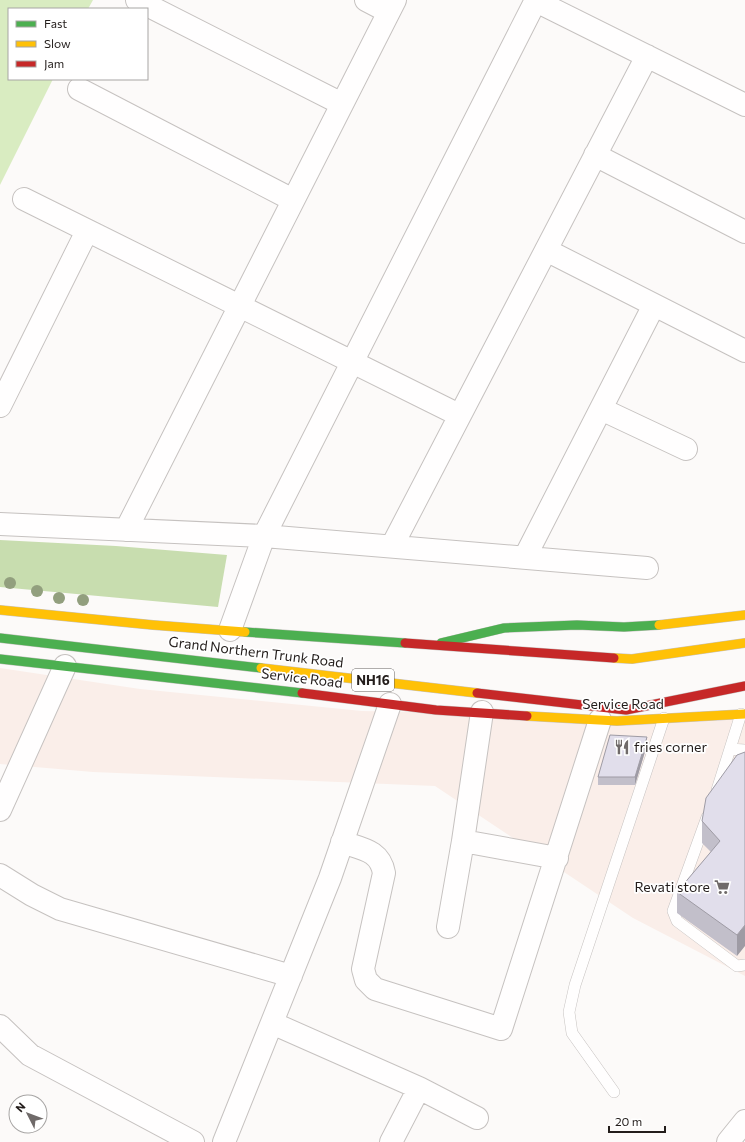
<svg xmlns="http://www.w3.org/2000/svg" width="745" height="1142" viewBox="0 0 745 1142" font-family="Commissioner,sans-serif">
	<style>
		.built { fill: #faeee9 }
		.green { fill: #d9ecc1 }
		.forest { fill: #c8ddaf }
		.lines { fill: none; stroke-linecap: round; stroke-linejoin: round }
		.lane-casing { stroke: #c6c2c0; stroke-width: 12 }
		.street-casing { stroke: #c6c2c0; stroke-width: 24 }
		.fast-casing { stroke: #c6c2c0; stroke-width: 10 }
		.slow-casing { stroke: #c6c2c0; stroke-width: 10 }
		.jam-casing { stroke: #c6c2c0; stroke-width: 10 }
		.lane { stroke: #fffefe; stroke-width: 11 }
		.street { stroke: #fffefe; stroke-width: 22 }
		.fast { stroke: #4caf50; stroke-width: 9 }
		.slow { stroke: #ffc107; stroke-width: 9 }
		.jam { stroke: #c62828; stroke-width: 9 }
		.tree { fill: #929f7e }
		.wall { fill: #c2bfca }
		.shaded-wall { fill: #9e9ba4 }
		.building { fill: #e1deeb; stroke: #9e9ba4 }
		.labels { text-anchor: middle; stroke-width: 3.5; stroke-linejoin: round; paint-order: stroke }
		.shield { fill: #fff; stroke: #65615f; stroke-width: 1 }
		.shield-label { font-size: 13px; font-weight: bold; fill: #231d1b }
		.street-label { font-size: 14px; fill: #231d1b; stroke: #fff }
		.poi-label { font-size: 14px; fill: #231d1b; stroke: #fff; text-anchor: start }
	</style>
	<rect width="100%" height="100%" fill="#fcfaf9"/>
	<path class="built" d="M 0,668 L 140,689 L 362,711 L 745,719 L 745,976 L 633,918 L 435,786 L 93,772 L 0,764 Z"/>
	<path class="green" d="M 0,0 L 93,0 L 88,9 L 9,9 L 9,79 L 53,79 L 0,185 Z"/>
	<path class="forest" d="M 0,540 L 116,546 L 227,555 L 218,607 L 0,587 Z"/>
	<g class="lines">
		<defs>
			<path id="lane" d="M 730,749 L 745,750
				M 717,790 L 741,714
				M 707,817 L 673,911 L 677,921 L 737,966 L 745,965
				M 614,1092 L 572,1033 L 569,1012 L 575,985 L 664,718"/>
			<path id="street" d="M 137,0 L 342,104
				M 366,0 L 389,12
				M 536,1 L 745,105
				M 79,89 L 293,200
				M 595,155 L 745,232
				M 24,199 L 459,415
				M 546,250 L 745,351
				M 0,406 L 87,231
				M 601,409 L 686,449
				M 0,524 L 264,536 L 647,568
				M 126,530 L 395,0
				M 392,546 L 647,56
				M 525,557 L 654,305
				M 230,630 L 264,536 L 536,0
				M 0,810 L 65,666
				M 463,841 L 482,712
				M 342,842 C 362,849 380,850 384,873 L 363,969 L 366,980 L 375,989 L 501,1029 L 600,720
				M 0,875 L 32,895 L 60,909 L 291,976
				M 448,927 L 463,841 L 557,858
				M 272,1023 L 419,1088 L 391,1142
				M 0,1026 L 30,1055 L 193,1142
				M 419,1088 L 477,1118
				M 224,1142 L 330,878 L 390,704
				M 728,1142 L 745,1121"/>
			<path id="fast" d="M 245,632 L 405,643
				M 0,638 L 261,668
				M 441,643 L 504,628 L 577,625 L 624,627 L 659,625
				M 0,659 L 302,693"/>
			<path id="slow" d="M 0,610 L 153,625 L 245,632
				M 659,625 L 745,615
				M 614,658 L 632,659 L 745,643
				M 261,668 L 477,693
				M 527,716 L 617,721 L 745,714"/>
			<path id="jam" d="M 405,643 L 614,658
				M 302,693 L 436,710 L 527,716
				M 477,693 L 626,710 L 745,686"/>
		</defs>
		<use href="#lane" class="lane-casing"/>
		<use href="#street" class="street-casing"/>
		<use href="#fast" class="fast-casing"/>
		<use href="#slow" class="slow-casing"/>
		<use href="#jam" class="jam-casing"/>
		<use href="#lane" class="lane"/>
		<use href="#street" class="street"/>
		<use href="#fast" class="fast"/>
		<use href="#slow" class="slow"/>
		<use href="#jam" class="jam"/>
	</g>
	<g class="tree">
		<circle cx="10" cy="583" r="6"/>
		<circle cx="37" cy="591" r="6"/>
		<circle cx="59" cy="598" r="6"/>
		<circle cx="83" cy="600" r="6"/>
	</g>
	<path class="wall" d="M 647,745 L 635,785 L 598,785 L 598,777 Z
		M 737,755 L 737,956 L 677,913 L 677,892 L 711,852 L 702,843 L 702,821 Z"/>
	<path class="shaded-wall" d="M 647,737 L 647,745 L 635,785 L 635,777 Z
		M 745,925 L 745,946 L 737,956 L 737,935 Z"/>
	<path class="building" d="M 610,735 L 647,737 L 635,777 L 598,777 Z
		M 745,752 L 745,925 L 737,935 L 677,892 L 720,841 L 702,821 L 706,798 L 737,755 Z"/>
	<defs>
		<symbol id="restaurant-bare" viewBox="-9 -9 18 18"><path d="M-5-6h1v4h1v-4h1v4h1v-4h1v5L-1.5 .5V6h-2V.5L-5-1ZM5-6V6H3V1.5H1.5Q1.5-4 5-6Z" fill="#6f6a69" stroke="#fff" stroke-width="2.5" paint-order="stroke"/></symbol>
		<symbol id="supermarket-bare" viewBox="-9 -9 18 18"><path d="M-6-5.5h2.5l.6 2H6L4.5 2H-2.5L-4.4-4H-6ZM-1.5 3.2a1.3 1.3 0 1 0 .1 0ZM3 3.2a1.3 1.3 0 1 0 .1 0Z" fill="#6f6a69" stroke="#fff" stroke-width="2.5" paint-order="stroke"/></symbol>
	</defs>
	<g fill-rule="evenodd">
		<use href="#restaurant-bare" x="611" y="736" width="22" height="22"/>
		<use href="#supermarket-bare" x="711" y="876" width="22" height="22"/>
	</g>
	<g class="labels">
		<rect class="shield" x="352" y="669" width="42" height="22" rx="3"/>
		<g class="shield-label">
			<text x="373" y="685">NH16</text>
		</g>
		<g class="street-label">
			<text transform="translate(256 652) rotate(7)" y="5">Grand Northern Trunk Road</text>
			<text transform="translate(302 678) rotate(7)" y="5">Service Road</text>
			<text x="623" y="709">Service Road</text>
		</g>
		<g class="poi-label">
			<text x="634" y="752">fries corner</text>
			<text x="710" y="892" text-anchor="end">Revati store</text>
		</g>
	</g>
	<rect x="8" y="8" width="140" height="72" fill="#ffffff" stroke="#a7a5a4"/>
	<rect x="16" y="21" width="20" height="6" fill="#4caf50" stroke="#a7a5a4"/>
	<text x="44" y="28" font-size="12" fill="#231d1b">Fast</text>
	<rect x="16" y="41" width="20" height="6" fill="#ffc107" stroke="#a7a5a4"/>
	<text x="44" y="48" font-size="12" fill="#231d1b">Slow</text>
	<rect x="16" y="61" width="20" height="6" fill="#c62828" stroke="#a7a5a4"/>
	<text x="44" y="68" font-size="12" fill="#231d1b">Jam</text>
	<g transform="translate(28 1114) rotate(312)"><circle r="19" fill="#ffffff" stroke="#a7a5a4"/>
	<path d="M0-3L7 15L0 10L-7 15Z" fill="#6f6a69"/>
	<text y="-6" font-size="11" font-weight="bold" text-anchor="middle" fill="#231d1b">N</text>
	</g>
	<path d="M609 1126v6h56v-6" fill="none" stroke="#231d1b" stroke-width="2"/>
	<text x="615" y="1126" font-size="12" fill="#231d1b" stroke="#ffffff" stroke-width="3" paint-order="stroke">20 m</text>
</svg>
